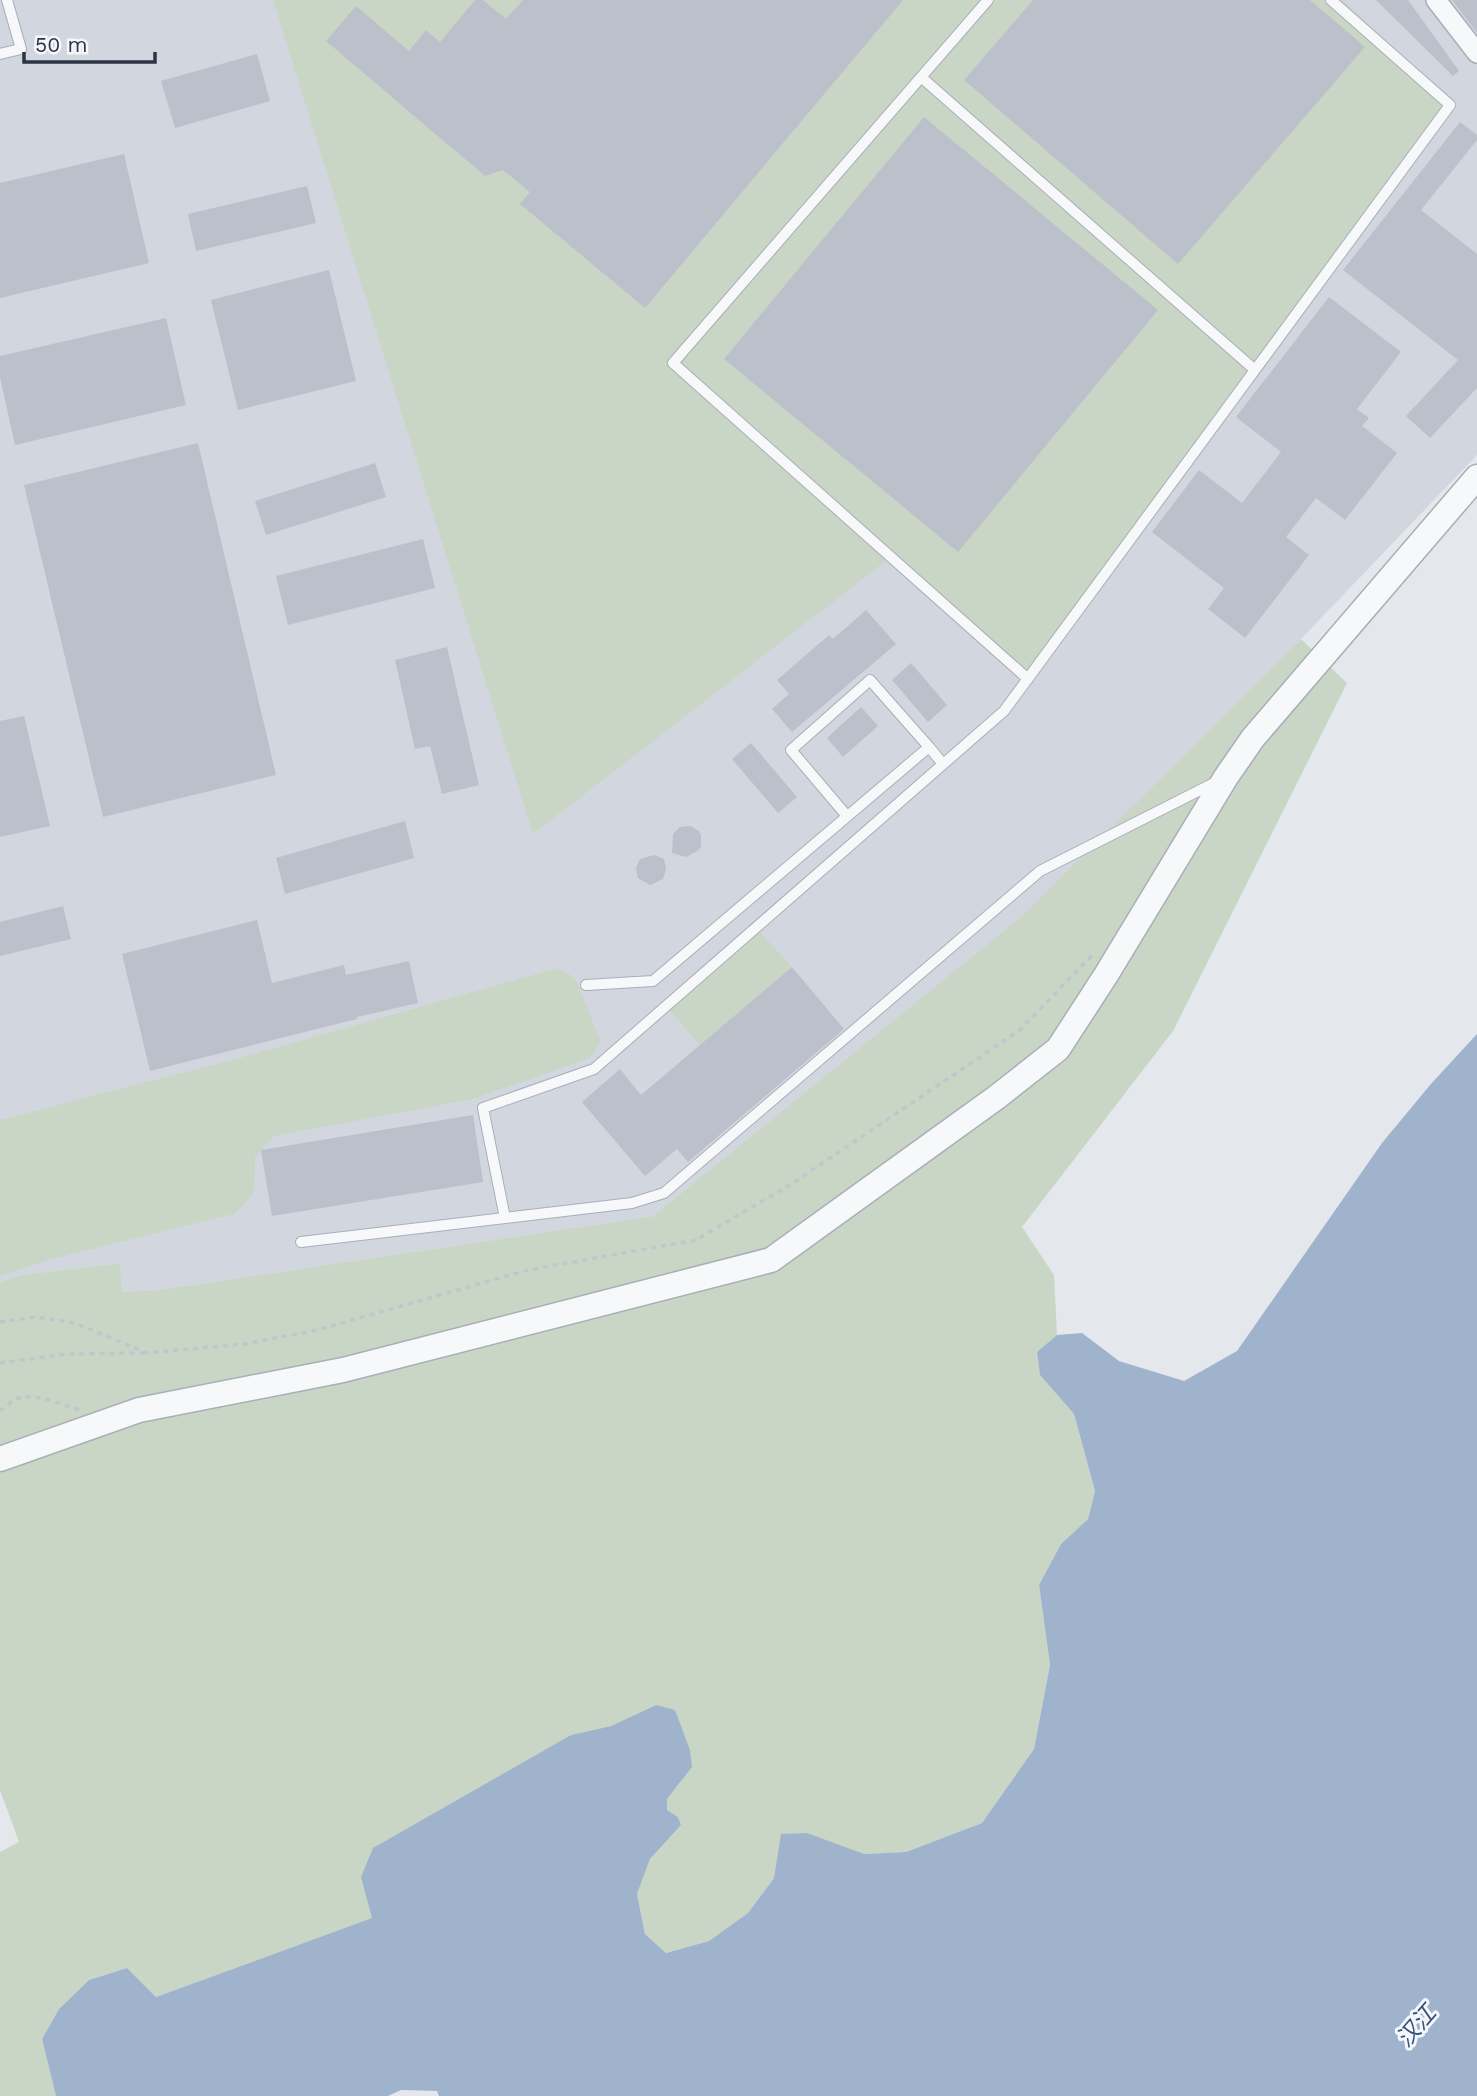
<svg xmlns="http://www.w3.org/2000/svg" width="1477" height="2096" viewBox="0 0 1477 2096" font-family="'Work Sans','Noto Sans SC',sans-serif">
	<style>
		.built { fill: #d2d6de }
		.green { fill: #c9d6c5 }
		.water { fill: #9fb4cc }
		.building { fill: #bbc0ca }
		.lines { fill: none; stroke-linecap: round; stroke-linejoin: round }
		.service-casing { stroke: #a9aeb7; stroke-width: 12 }
		.minor-casing { stroke: #a9aeb7; stroke-width: 22 }
		.tertiary-casing { stroke: #a9aeb7; stroke-width: 27 }
		.path { stroke: #c2c5cb; stroke-width: 3.5; stroke-dasharray: 5 5; stroke-linecap: butt }
		.service { stroke: #f7f8fa; stroke-width: 10 }
		.minor { stroke: #f7f8fa; stroke-width: 19 }
		.tertiary { stroke: #f7f8fa; stroke-width: 24 }
		.labels { text-anchor: middle; stroke-width: 6; stroke-linejoin: round; paint-order: stroke }
		.water-label { font-size: 23px; font-style: italic; fill: #34527a; stroke: #f4f6f9 }
	</style>
	<rect width="100%" height="100%" fill="#e4e7ec"/>
	<path class="built" d="M 0,0 L 1477,0 L 1477,455 L 1301,639 L 1022,917 L 653,1216 L 159,1290 L 122,1292 L 120,1263 L 21,1275 L 0,1282 Z"/>
	<path class="green" d="M 273,0 L 1343,0 L 1450,105 L 1028,679 L 891,557 L 533,834 Z
		M 1301,639 L 1347,683 L 1173,1031 L 1022,1227 L 1054,1275 L 1057,1335 L 1037,1352 L 1040,1375 L 1074,1414 L 1095,1491 L 1088,1519 L 1061,1544 L 1039,1585 L 1050,1665 L 1034,1749 L 982,1823 L 906,1852 L 864,1854 L 774,1878 L 748,1913 L 709,1941 L 666,1953 L 645,1934 L 637,1894 L 650,1859 L 681,1825 L 678,1817 L 667,1810 L 667,1798 L 681,1782 L 656,1705 L 611,1726 L 571,1735 L 373,1918 L 156,1997 L 127,1968 L 89,1980 L 59,2009 L 42,2039 L 56,2096 L 0,2096 L 0,1852 L 19,1842 L 0,1790 L 0,1282 L 21,1275 L 120,1263 L 122,1292 L 159,1290 L 653,1216 L 1021,917 Z
		M 756,928 L 792,967 L 700,1045 L 666,1006 Z
		M 558,968 L 575,978 L 601,1042 L 590,1058 L 473,1099 L 274,1136 L 255,1157 L 254,1193 L 234,1214 L 52,1259 L 0,1276 L 0,1120 L 236,1059 Z"/>
	<path class="water" d="M 1477,1034 L 1477,2096 L 439,2096 L 437,2091 L 401,2090 L 388,2096 L 56,2096 L 42,2039 L 59,2009 L 89,1980 L 127,1968 L 156,1997 L 372,1918 L 361,1877 L 373,1848 L 571,1735 L 611,1726 L 656,1705 L 675,1710 L 690,1750 L 692,1767 L 667,1799 L 667,1810 L 678,1817 L 681,1825 L 650,1859 L 637,1894 L 645,1934 L 666,1953 L 709,1941 L 748,1913 L 774,1878 L 781,1834 L 807,1833 L 864,1854 L 906,1852 L 982,1823 L 1034,1749 L 1050,1665 L 1039,1585 L 1061,1544 L 1088,1519 L 1095,1491 L 1074,1414 L 1040,1375 L 1037,1352 L 1057,1335 L 1082,1333 L 1119,1361 L 1184,1381 L 1237,1351 L 1382,1143 L 1430,1085 Z"/>
	<path class="building" d="M 475,0 L 483,0 L 506,19 L 523,0 L 903,0 L 645,308 L 520,204 L 530,192 L 503,170 L 485,176 L 326,41 L 356,6 L 409,51 L 426,30 L 440,42 Z
		M 1033,0 L 1310,0 L 1365,47 L 1178,264 L 964,80 Z
		M 1376,0 L 1408,0 L 1459,71 L 1453,76 Z
		M 1452,0 L 1477,0 L 1477,33 Z
		M 257,54 L 270,101 L 175,128 L 161,81 Z
		M 924,117 L 1158,310 L 958,552 L 724,359 Z
		M 1460,122 L 1477,135 L 1477,140 L 1421,210 L 1477,254 L 1477,388 L 1430,438 L 1406,416 L 1458,360 L 1343,270 Z
		M 124,154 L 149,263 L 0,298 L 0,183 Z
		M 307,186 L 316,223 L 196,251 L 188,214 Z
		M 329,270 L 356,381 L 238,410 L 211,300 Z
		M 1329,297 L 1401,352 L 1357,409 L 1369,418 L 1362,426 L 1397,453 L 1345,520 L 1316,498 L 1286,537 L 1309,555 L 1245,638 L 1208,609 L 1224,588 L 1152,532 L 1199,470 L 1242,503 L 1281,452 L 1236,417 Z
		M 166,318 L 186,405 L 15,445 L 0,377 L 0,356 Z
		M 198,443 L 276,775 L 103,817 L 24,485 Z
		M 375,463 L 386,497 L 266,535 L 255,501 Z
		M 423,539 L 435,588 L 288,625 L 276,576 Z
		M 866,610 L 896,644 L 792,732 L 772,709 L 789,694 L 777,680 L 829,635 L 833,639 Z
		M 447,647 L 479,785 L 442,794 L 430,746 L 415,749 L 395,660 Z
		M 911,663 L 947,705 L 928,722 L 892,680 Z
		M 861,707 L 878,726 L 843,757 L 827,738 Z
		M 24,716 L 50,826 L 0,837 L 0,721 Z
		M 751,743 L 797,797 L 778,813 L 732,759 Z
		M 405,821 L 414,858 L 285,894 L 276,858 Z
		M 690,826 L 699,831 L 701,836 L 701,846 L 699,850 L 686,857 L 672,853 L 673,834 L 680,827 Z
		M 654,855 L 664,859 L 666,869 L 663,879 L 650,885 L 638,878 L 636,868 L 640,859 Z
		M 63,906 L 71,939 L 0,956 L 0,922 Z
		M 257,920 L 272,983 L 344,965 L 346,975 L 409,961 L 418,1003 L 357,1017 L 357,1019 L 150,1071 L 122,954 Z
		M 792,967 L 844,1029 L 688,1162 L 677,1149 L 645,1176 L 582,1102 L 620,1069 L 641,1095 Z
		M 473,1115 L 483,1182 L 272,1216 L 261,1150 Z"/>
	<g class="lines">
		<defs>
			<path id="service" d="M 988,0 L 673,363 L 1028,679
				M 0,54 L 21,49 L 7,0
				M 921,77 L 1255,370
				M 847,816 L 791,750 L 870,680 L 929,747
				M 586,985 L 653,981 L 929,747 L 943,764
				M 505,1218 L 483,1108 L 594,1069 L 1004,711 L 1450,105 L 1331,0
				M 301,1242 L 632,1203 L 664,1193 L 1040,871 L 1216,782"/>
			<path id="minor" d="M 1436,0 L 1477,53"/>
			<path id="tertiary" d="M 0,1459 L 139,1410 L 343,1370 L 771,1260 L 997,1097 L 1058,1049 L 1106,975 L 1226,777 L 1253,738 L 1477,477"/>
		</defs>
		<use href="#service" class="service-casing"/>
		<use href="#minor" class="minor-casing"/>
		<use href="#tertiary" class="tertiary-casing"/>
		<path class="path" d="M 0,1322 L 36,1317 L 75,1323 L 147,1353 L 244,1344 L 313,1331 L 528,1270 L 696,1240 L 793,1183 L 1020,1030 L 1094,953
			M 0,1363 L 67,1354 L 144,1353
			M 0,1411 C 6,1406 15,1398 24,1397 C 38,1395 66,1405 79,1410"/>
		<use href="#service" class="service"/>
		<use href="#minor" class="minor"/>
		<use href="#tertiary" class="tertiary"/>
	</g>
	<g class="labels">
		<g class="water-label">
			<text transform="translate(1416 2026) rotate(-49)" y="8">汉江</text>
		</g>
	</g>
	<path d="M24 52v10h131v-10" fill="none" stroke="#2b3445" stroke-width="3.5"/>
	<text x="35" y="52" font-size="21" fill="#2b3445" stroke="#f4f6f9" stroke-width="5" paint-order="stroke">50 m</text>
</svg>
